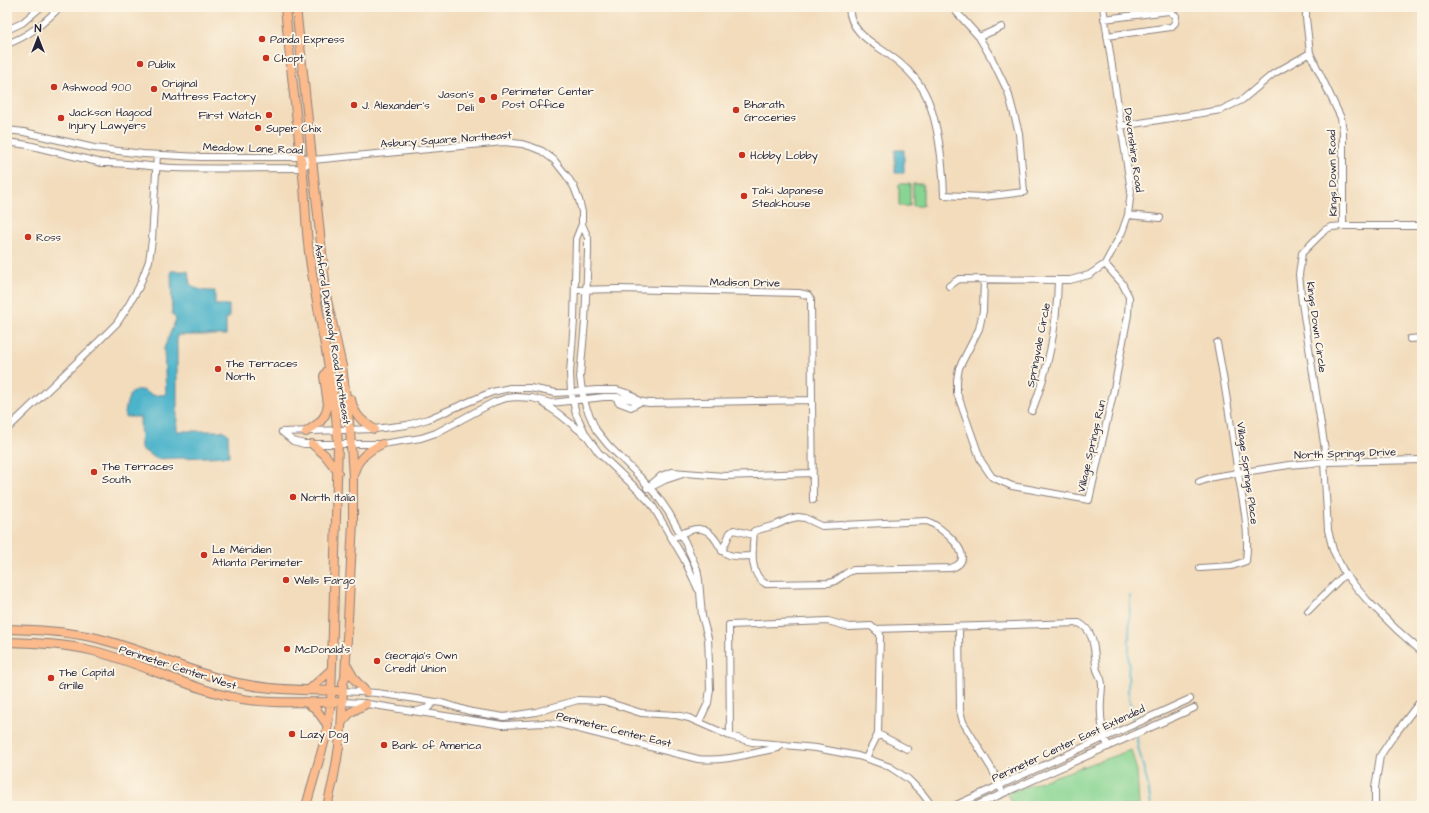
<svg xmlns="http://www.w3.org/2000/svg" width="1429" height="813" viewBox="0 0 1429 813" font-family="'Architects Daughter',sans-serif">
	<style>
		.green { fill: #88d593; stroke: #557c67 }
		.water { fill: #4bb3ca; stroke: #366a82 }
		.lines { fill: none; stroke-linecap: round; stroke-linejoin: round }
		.stream { stroke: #4bb3ca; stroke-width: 2 }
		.minor-casing { stroke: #8a7f7c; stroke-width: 8 }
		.major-casing { stroke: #8a7f7c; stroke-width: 10 }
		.minor { stroke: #fff; stroke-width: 6 }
		.major { stroke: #fbbb8c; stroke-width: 8 }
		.poi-dot { fill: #c8321e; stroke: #fcf5e5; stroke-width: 1.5 }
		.labels { text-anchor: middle; stroke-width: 4; stroke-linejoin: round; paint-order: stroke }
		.poi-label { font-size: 11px; fill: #22223b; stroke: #fcf5e5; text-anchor: start }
		.street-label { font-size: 11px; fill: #22223b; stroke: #fcf5e5 }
	</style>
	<rect width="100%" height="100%" fill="#fcf5e5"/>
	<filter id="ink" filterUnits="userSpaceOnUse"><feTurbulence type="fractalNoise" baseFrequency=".025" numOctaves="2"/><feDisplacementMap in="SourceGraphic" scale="8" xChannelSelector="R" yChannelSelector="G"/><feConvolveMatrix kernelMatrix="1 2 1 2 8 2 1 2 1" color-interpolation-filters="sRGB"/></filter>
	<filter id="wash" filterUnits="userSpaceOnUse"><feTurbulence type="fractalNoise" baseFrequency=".012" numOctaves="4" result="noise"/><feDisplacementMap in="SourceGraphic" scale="16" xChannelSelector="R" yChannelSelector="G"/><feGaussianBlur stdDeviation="0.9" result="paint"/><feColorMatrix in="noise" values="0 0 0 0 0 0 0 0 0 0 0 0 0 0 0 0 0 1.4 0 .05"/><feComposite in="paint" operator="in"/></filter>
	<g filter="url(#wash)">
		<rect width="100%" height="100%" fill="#f2dcbc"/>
		<path class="green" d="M 899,184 L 910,184 L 910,206 L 899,206 Z
			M 913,184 L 923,184 L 923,206 L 913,206 Z
			M 1131,750 L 1137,771 L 1139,806 L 1014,806 L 1007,793 Z"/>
		<path class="water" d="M 895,150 L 904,150 L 904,173 L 895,173 Z
			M 171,271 L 188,271 L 190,284 C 198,291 205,291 215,291 L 215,305 L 229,305 L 229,318 L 226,318 L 226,335 L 177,335 L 177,431 L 224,431 L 228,434 L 229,456 L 157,459 L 141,449 L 140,417 L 125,417 C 125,408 128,387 141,390 C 145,390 147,393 150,394 C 154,396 161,395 166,394 L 164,348 L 176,319 L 172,314 Z"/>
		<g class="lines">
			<path class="stream" d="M 1130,596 L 1128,691 L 1139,751 L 1148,785 L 1151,806"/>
		</g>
	</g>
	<g filter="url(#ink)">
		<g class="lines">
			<defs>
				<path id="minor" d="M 849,7 C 850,32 871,42 888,54 C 901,63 914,75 922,88 C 938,114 943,165 944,195 L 983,197 L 1024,192 L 1019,133 L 1008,92 L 993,61 L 979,37 L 952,7
					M 1306,7 L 1306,18 L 1310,53 L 1341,118 L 1343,131 L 1343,226
					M 1104,19 L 1169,11 L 1176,16 L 1175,23 L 1171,27 L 1107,36
					M 7,30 L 22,23 L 41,7
					M 979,37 L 1002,27
					M 7,44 C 29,36 44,23 60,7
					M 1121,126 L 1221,110 L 1242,100 L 1273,74 L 1310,53
					M 7,130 L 24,132 L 94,148 L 143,154 L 201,157 L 300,157 L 312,160 L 504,142 L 522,144 L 532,147 L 542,151 L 554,160 L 566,175 L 574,187 L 579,200 L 582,212 L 582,224 L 588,238 L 588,252 L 585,322 L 580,377 L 582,391 L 586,407 L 596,430 L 608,445 L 640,477 L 658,497 L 669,513 L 685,542 L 697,569 L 699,580 L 702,616 L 708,638 L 710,689 L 708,703 L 699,722
					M 7,142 L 28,145 L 102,163 C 125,162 150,167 173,168 C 216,169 259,168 302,168 L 312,160
					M 1128,215 L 1160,218
					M 582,224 L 576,239 L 574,321 L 570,373 L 571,392 L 576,414 L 586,435 L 599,453 L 641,493 L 652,505 L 684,559 L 698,589
					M 1422,226 L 1343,226 L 1331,227 L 1325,230 L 1302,253 L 1299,275 L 1302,303 L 1325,450 L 1324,462 L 1328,530 L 1333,550 L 1345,574 L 1367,600 L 1396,629 L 1422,652
					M 984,279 L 983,311 L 979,329 L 959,368 L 957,380 L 957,393 L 981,461 L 992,477 L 1012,486 L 1089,500 L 1113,394 L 1128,315 L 1129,297 L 1122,283 L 1105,264
					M 949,286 L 959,279 L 1058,280 L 1070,280 L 1089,275 L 1105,264 L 1122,232 L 1128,215 L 1131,191 L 1103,7
					M 575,290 L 618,289 L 799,293 L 808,295 L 811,299 L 813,500
					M 1410,339 L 1422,338
					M 617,397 L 618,402 L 631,407 L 640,402
					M 543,403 L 559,414 L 585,435
					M 1032,411 C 1048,371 1057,324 1058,280
					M 7,429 L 97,343 L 117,323 L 127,308 L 139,287 L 149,261 L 152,240 L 157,155
					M 282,432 L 293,441 L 304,444 L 382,444 L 421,438 L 436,433 L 494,402 L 507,398 L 516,397 L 532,398 L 551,403 L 604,397 L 617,397 L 649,403 L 811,400
					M 282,432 L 374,429 L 407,425 L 428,419 L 492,392 L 510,388 L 530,388 L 556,393 L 597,390 L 617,390 L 630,394 L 639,401
					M 1199,482 L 1213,477 L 1238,473 L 1289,465 L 1324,462 L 1422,460
					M 651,487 L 665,480 L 683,474
					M 647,488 L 661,476 L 672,472 L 724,476 L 812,473
					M 798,517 L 805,518 L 822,526 L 927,521 C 939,525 982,559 951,568 L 854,570 C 843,572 840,581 829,583 L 766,584 C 748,574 753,548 754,531 L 776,525 L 789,519 Z
					M 677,536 C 694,527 706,524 717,542 C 720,547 722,552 727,554 C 735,558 744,556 752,556
					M 722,551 L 730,533 L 734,530 L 753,535
					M 1200,568 L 1232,566 L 1246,561 C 1250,530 1242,497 1237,467 C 1231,425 1225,384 1217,343
					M 1308,611 L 1345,574
					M 959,628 L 960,711 L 963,722 L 993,771 L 1001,789
					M 875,629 L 1079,623 C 1097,632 1093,654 1097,670 C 1099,675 1102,679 1102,685 C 1102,690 1101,695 1101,701 C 1100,716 1102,732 1108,747
					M 343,691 L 377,693 L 442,703 L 472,712 L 504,717 L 536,712 L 578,700 L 604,701 L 641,713 L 676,715 L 689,718 L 730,736 L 752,742 L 816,748 L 858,756 L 871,760 L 890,767 L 908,779 L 922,793 L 932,806
					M 343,702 L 361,703 L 503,725 L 545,723 L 559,724 L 698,759 C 725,762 751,753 778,748
					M 417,711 L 428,708 L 434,702
					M 878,734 L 907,749
					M 730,736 L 729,625 L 828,621 L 849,627 L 871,626 L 880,634 L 878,734 L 866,758
					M 954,806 L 1190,699
					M 975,806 L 1194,708
					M 1375,806 L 1375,788 L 1380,756 L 1392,738 L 1422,699"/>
				<path id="major" d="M 285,7 C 290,60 296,114 302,167 C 306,195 305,223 309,252 C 317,316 335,379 338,443 L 331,702 L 326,736 L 306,806
					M 296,7 L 327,300 L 342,366 L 350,430 L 353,478 L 353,522 L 345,678 L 343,683 C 343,725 338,766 327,806
					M 351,399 C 354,414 361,421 374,429
					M 306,432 L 320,422 L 325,415 L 328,405 L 324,376 L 329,368
					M 312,444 L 325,455 L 338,472
					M 354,473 C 357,459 369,450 382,444
					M 7,629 C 35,630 64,631 92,637 C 145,649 195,676 249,685 C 280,691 312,690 343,691
					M 7,642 C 36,643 66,644 94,651 C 144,664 192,690 242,699 C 273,704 304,702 336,702
					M 347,666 L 355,680 L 366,692
					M 309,690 L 331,670
					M 305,702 L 316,709 L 328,726
					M 342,722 L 351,712 L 366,704"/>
			</defs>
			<use href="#minor" class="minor-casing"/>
			<use href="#major" class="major-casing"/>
			<use href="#minor" class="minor"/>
			<use href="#major" class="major"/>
		</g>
	</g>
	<g class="poi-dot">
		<circle cx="262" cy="39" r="4"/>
		<circle cx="266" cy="58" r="4"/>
		<circle cx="140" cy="64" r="4"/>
		<circle cx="54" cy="87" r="4"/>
		<circle cx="154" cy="89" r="4"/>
		<circle cx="494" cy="97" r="4"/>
		<circle cx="482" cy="100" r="4"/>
		<circle cx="354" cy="105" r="4"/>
		<circle cx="736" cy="110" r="4"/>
		<circle cx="269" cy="115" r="4"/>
		<circle cx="61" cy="118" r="4"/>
		<circle cx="258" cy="128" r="4"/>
		<circle cx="742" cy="155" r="4"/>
		<circle cx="744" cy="196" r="4"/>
		<circle cx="28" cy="237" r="4"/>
		<circle cx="218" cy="369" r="4"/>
		<circle cx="94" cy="472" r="4"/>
		<circle cx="293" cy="497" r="4"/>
		<circle cx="204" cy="555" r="4"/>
		<circle cx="286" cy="580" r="4"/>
		<circle cx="287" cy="649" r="4"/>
		<circle cx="377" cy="661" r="4"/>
		<circle cx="51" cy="678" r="4"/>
		<circle cx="292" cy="734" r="4"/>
		<circle cx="384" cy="745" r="4"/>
	</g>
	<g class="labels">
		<g class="poi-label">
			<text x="270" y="43">Panda Express</text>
			<text x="274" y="62">Chopt</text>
			<text x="148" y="68">Publix</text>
			<text x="162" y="87">Original<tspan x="162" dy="13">Mattress Factory</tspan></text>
			<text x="62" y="91">Ashwood 900</text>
			<text x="502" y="95">Perimeter Center<tspan x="502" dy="13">Post Office</tspan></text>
			<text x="474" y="98" text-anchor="end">Jason's<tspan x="474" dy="13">Deli</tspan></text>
			<text x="744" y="108">Bharath<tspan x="744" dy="13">Groceries</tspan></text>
			<text x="362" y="109">J. Alexander's</text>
			<text x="69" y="116">Jackson Hagood<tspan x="69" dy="13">Injury Lawyers</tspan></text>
			<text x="261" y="119" text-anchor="end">First Watch</text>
			<text x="266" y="132">Super Chix</text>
			<text x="750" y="159">Hobby Lobby</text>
			<text x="752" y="194">Taki Japanese<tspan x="752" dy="13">Steakhouse</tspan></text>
			<text x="36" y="241">Ross</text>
			<text x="226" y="367">The Terraces<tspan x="226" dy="13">North</tspan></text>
			<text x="102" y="470">The Terraces<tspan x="102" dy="13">South</tspan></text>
			<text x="301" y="501">North Italia</text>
			<text x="212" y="553">Le Méridien<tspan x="212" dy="13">Atlanta Perimeter</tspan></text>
			<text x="294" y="584">Wells Fargo</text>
			<text x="295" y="653">McDonald's</text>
			<text x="385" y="659">Georgia's Own<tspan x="385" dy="13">Credit Union</tspan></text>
			<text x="59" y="676">The Capital<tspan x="59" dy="13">Grille</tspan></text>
			<text x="300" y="738">Lazy Dog</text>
			<text x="392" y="749">Bank of America</text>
		</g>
		<g class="street-label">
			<text transform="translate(446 139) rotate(-4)" y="4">Asbury Square Northeast</text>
			<text transform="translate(253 148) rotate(2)" y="4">Meadow Lane Road</text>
			<text transform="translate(1134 150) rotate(82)" y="4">Devonshire Road</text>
			<text transform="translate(1332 173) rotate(-91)" y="4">Kings Down Road</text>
			<text transform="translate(745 282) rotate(1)" y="4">Madison Drive</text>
			<text transform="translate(1317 327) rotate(82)" y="4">Kings Down Circle</text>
			<text transform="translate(333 334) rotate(81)" y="4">Ashford Dunwoody Road Northeast</text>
			<text transform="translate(1038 345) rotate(-79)" y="4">Springvale Circle</text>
			<text transform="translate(1091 446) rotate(-77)" y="4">Village Springs Run</text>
			<text transform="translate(1345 453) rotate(-2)" y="4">North Springs Drive</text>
			<text transform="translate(1248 473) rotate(82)" y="4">Village Springs Place</text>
			<text transform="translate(178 667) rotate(18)" y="4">Perimeter Center West</text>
			<text transform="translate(614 729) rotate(14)" y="4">Perimeter Center East</text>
			<text transform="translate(1068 743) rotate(-25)" y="4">Perimeter Center East Extended</text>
		</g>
	</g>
	<rect width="1429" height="813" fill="none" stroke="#fcf5e5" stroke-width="24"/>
	<g transform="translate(38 38)" stroke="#fcf5e5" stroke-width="3" paint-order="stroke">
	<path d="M0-3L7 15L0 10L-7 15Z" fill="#22223b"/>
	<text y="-6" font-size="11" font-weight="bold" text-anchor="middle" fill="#22223b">N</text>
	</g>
</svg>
